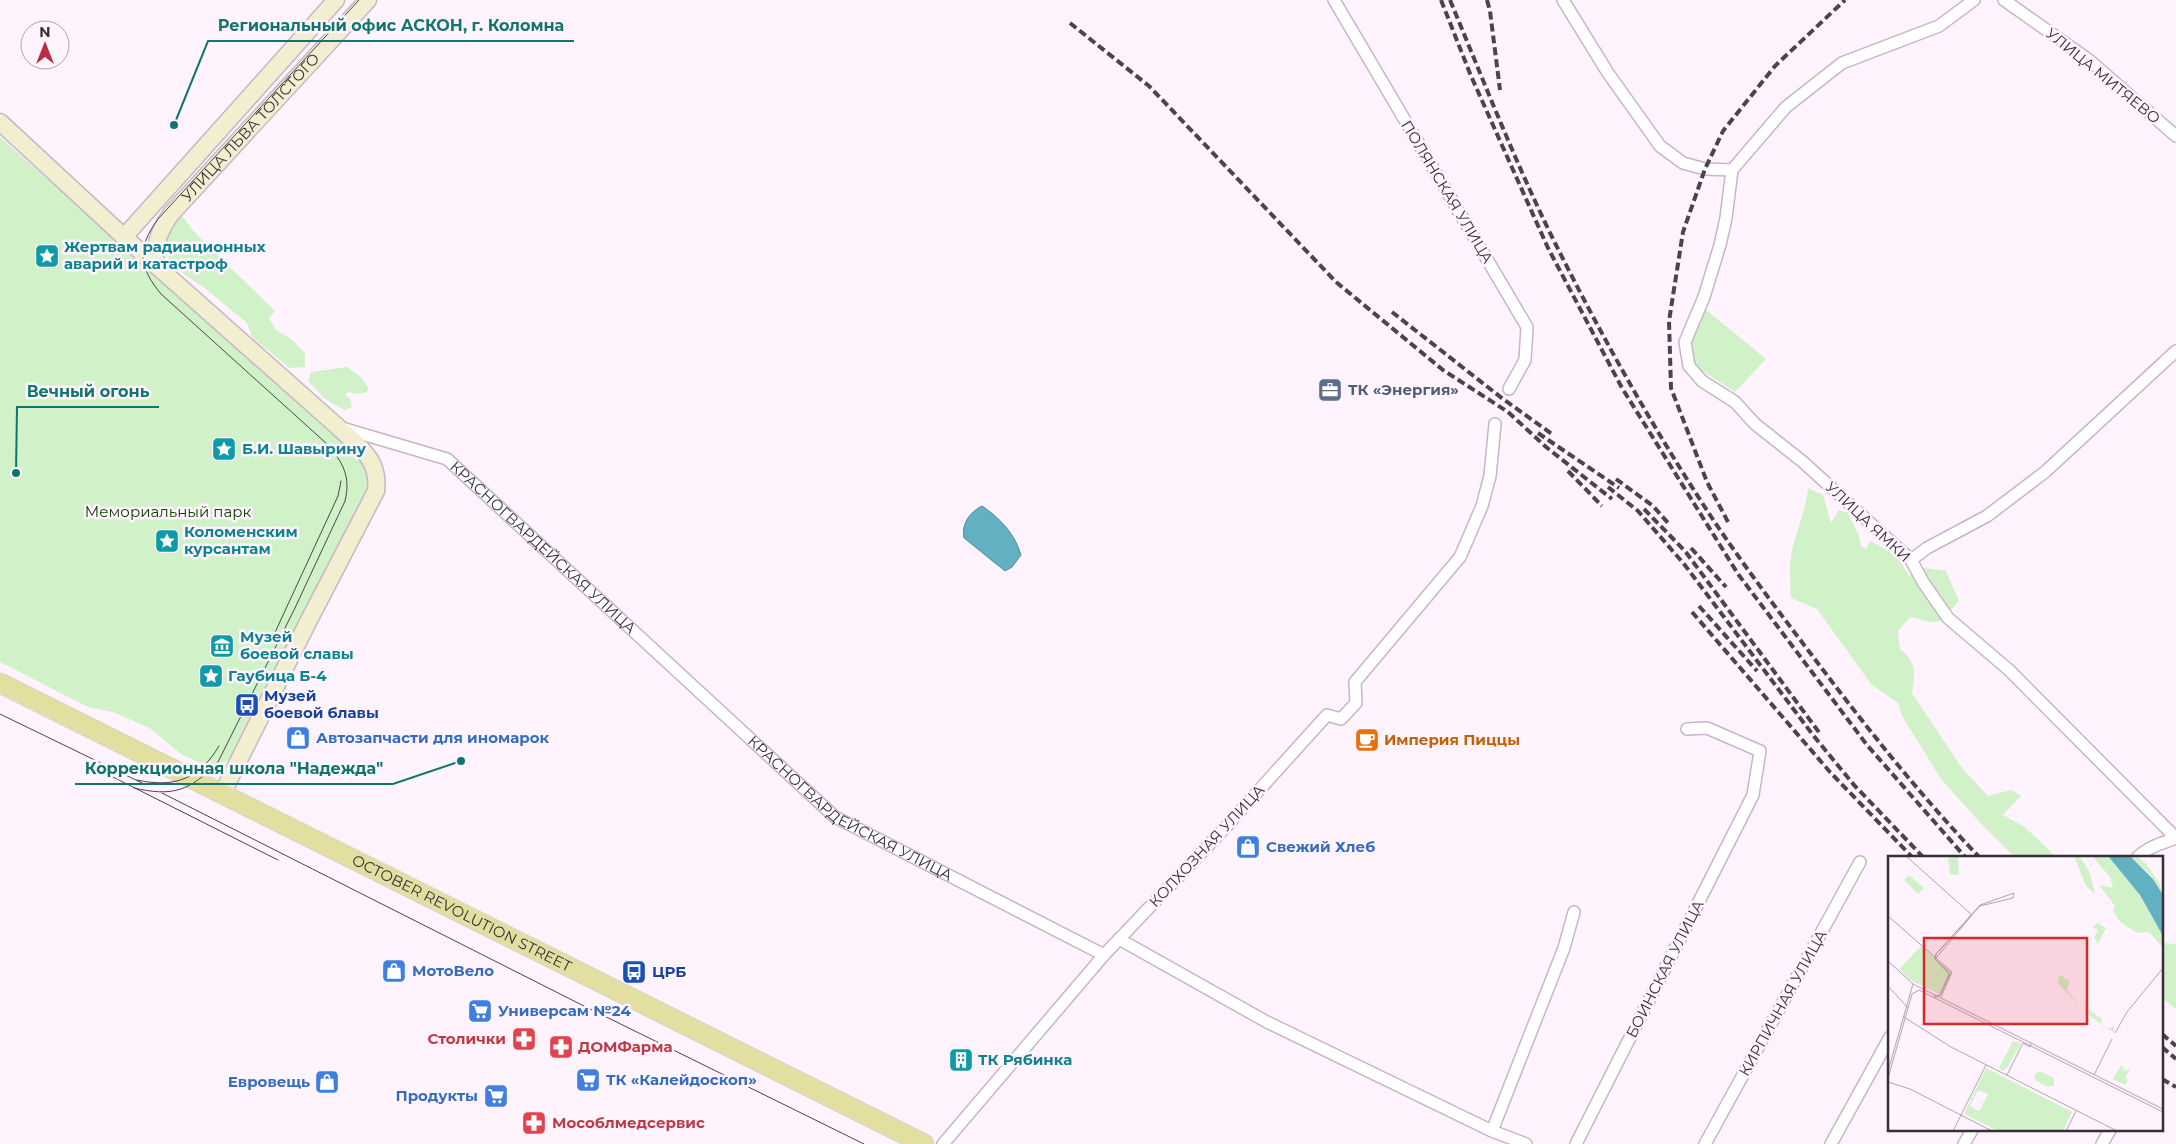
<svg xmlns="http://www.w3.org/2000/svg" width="2176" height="1144" viewBox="0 0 2176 1144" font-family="Montserrat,sans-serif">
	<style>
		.green { fill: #d1f1c9 }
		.water { fill: #61b1c2; stroke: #548a98 }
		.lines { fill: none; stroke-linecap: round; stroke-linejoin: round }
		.street-casing { stroke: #c8b5c6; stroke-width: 14 }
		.secondary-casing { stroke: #c8b5c6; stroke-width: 19 }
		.primary-casing { stroke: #d7d5d7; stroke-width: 21 }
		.street { stroke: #fff; stroke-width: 11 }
		.secondary { stroke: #f1efd0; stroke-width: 16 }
		.primary { stroke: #e2dfa0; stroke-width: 19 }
		.tram { stroke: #4c444c; stroke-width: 1 }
		.rail { stroke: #4c444c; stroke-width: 4; stroke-dasharray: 8 4; stroke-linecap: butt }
		.labels { text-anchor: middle; stroke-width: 5; stroke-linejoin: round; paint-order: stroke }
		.street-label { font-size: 15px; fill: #362f36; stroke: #fff3fe }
		.culture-label { font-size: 15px; font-weight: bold; fill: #0d838f; stroke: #fff3fe; text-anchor: start }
		.service-label { font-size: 15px; font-weight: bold; fill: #4e5e75; stroke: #fff3fe; text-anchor: start }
		.park-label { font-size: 15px; fill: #0f4500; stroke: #fff3fe }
		.transit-label { font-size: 15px; font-weight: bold; fill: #164399; stroke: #fff3fe; text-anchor: start }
		.shop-label { font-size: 15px; font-weight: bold; fill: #366cbe; stroke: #fff3fe; text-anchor: start }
		.food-label { font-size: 15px; font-weight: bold; fill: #c56008; stroke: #fff3fe; text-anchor: start }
		.health-label { font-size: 15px; font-weight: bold; fill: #be3a42; stroke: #fff3fe; text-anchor: start }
		.inset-road { fill: none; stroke: #afa5ae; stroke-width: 1 }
		.view { fill: #d62828; fill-opacity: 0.15; stroke: #d62828; stroke-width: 2.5 }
		.inset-edge { fill: none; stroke: #362f36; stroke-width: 2.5 }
		.leader { fill: none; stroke: #0f766e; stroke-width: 2 }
		.callout-dot { fill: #0f766e; stroke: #fff3fe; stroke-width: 2 }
		.callout-label { font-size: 16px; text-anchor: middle; font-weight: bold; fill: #0f766e; stroke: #fff3fe; stroke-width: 5; stroke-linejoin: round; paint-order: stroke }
	</style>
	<rect width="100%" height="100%" fill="#fff3fe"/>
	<path class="green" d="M 0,137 L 360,458 L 369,472 L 369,489 L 232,755 L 223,765 L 208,767 L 181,754 L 151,729 L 116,713 L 88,707 L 0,662 Z
		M 182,216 L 194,232 L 275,311 L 269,318 L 276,330 L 291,339 L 305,353 L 305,367 L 290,368 L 252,337 L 247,323 L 202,286 L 186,276 L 166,256 L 164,245 L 172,223 Z
		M 1705,309 L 1766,359 L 1735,392 L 1695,366 L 1689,333 Z
		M 347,367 L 361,377 L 369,389 L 366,393 L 354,394 L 350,392 L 345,394 L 350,399 L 352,407 L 344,410 L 325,399 L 308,381 L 311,372 Z
		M 1808,488 L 1823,495 L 1831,523 L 1839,510 L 1848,513 L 1859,535 L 1861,546 L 1866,549 L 1870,541 C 1890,551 1899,556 1909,576 L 1924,568 L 1946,571 L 1959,601 L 1941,621 L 1931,622 L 1910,617 L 1898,631 L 1900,649 C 1917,663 1915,673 1912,693 L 1962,768 L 1988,796 L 2011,790 L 2021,796 L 2003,815 L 2025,827 L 2057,858 L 2016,858 L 1985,828 L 1941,779 L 1902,716 L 1898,703 L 1871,684 L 1817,609 L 1791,598 C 1790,582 1789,566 1792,550 C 1797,529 1806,510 1808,488 Z
		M 2162,943 L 2176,944 L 2176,1009 L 2162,998 Z"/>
	<path class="water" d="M 982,506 C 1000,518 1015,534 1021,555 L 1012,567 L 1005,571 L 964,538 C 961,524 970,512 982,506 Z"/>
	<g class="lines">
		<defs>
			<g id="street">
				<path d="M 1334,0 L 1527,327 L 1525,360 L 1509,389"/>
				<path d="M 1563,0 L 1608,73 L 1660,146 L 1683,163 L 1705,169 L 1732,170"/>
				<path d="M 2004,0 L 2089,60 L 2176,136"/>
				<path d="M 1732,170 L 1726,218 L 1720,245 L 1704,297 L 1685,342 L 1689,366 L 1702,381 L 1735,402 L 1755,424 L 1803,462 L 1911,560 L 1923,582 L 1948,618 L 2009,670 L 2176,838"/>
				<path d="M 1732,170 L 1786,107 L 1842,63 L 1939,26 L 1974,0"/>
				<path id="s1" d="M 342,428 L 447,459 L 835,817 L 1104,955"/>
				<path d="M 1911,560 L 1927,548 L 1987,516 L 2045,472 L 2176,351"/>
				<path d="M 2137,858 C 2147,847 2163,843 2176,838"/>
				<path d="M 1119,939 L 1267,1022 L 1492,1131 L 1526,1144"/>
				<path d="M 1492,1131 L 1564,948 L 1574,912"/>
				<path d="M 943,1144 L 1104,955 L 1223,830 L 1327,715 L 1341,719 L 1356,703 L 1355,682 L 1460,557 L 1482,506 L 1490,476 L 1495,424"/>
				<path d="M 1576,1144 L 1753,795 L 1760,751 L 1707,728 L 1687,729"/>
				<path d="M 1705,1144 L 1860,862"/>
				<path d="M 1831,1144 L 1890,1037"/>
				<path d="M 1964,1144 L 1972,1130"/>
				<path d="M 2102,1144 L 2110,1130"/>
			</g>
			<g id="secondary">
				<path d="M 0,122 L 124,237 L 338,427 C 359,447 380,459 376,491 L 308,622 L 222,794"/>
				<path d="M 124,237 L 336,0"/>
				<path id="s2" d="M 155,264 C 156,241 158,233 171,214 L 368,0"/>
			</g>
			<g id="primary">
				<path id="s3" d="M 0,683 L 924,1144"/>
			</g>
		</defs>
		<use href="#street" class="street-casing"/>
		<use href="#secondary" class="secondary-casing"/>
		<use href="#primary" class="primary-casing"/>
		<use href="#street" class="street"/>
		<use href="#secondary" class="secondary"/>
		<use href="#primary" class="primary"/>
		<path class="tram" d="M 272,639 L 338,496 L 341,481
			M 0,714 L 142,783
			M 99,770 L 278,860
			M 137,780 C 173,788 199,780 219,746
			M 134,788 C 173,797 190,791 218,762 L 294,610 L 345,501 C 351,477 343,462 327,444 L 161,294 C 138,266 137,248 158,219 L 359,0
			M 162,793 L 576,1002 L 864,1144"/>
		<path class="rail" d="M 1441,0 L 1471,76 L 1548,248 L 1622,388 L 1738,574 L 1867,745 L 1966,858
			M 1450,0 C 1484,82 1516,164 1555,243 C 1602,337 1654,430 1712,518 C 1744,566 1779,612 1814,658 C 1866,727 1920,795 1980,858
			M 1487,0 L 1490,11 L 1500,90
			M 1070,23 L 1149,86 L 1336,282 L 1443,370 L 1508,412 L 1546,447 L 1612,499
			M 1392,312 L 1503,399 L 1552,434
			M 1538,433 L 1619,488
			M 1568,471 L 1602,506
			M 1616,479 L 1653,506 L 1669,524
			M 1608,487 L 1638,511 L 1684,564 L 1813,735 L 1854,785 L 1924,858
			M 1644,509 L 1685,551 L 1821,735
			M 1728,522 L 1707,482 L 1671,388 L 1669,321 L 1683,232 L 1705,169 L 1723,131 L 1775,66 L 1845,0
			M 1691,548 L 1726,587
			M 1699,606 L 1757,671
			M 1692,612 L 1830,772 L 1913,858
			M 2162,1034 L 2176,1046
			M 2162,1047 L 2176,1059
			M 2162,1079 L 2176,1087"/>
	</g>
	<defs>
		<symbol id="sight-square" viewBox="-11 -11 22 22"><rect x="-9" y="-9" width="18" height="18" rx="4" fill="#0f9aa8" stroke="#fff3fe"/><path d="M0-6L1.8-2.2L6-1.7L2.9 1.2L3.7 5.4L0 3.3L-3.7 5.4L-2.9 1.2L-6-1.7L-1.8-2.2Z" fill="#fff"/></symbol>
		<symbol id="office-square" viewBox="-11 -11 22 22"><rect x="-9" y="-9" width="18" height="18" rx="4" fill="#5c6f8a" stroke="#fff3fe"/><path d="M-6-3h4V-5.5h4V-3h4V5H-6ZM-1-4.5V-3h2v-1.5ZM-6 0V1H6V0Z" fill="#fff"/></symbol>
		<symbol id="museum-square" viewBox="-11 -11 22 22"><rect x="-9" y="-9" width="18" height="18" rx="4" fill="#0f9aa8" stroke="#fff3fe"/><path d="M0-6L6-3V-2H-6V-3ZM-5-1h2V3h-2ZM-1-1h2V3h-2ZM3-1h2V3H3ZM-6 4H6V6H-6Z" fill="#fff"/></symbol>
		<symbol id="bus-square" viewBox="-11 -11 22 22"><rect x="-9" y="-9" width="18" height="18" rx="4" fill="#1a4fb4" stroke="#fff3fe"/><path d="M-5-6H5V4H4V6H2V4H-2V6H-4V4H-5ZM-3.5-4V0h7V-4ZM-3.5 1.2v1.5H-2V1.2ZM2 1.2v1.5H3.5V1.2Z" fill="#fff"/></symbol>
		<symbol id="shop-square" viewBox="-11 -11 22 22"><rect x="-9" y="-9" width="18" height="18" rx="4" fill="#3f7fe0" stroke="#fff3fe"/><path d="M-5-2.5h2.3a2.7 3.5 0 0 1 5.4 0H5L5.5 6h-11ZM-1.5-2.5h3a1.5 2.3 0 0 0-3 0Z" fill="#fff"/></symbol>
		<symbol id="cafe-square" viewBox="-11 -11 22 22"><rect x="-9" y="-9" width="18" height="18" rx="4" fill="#e8710a" stroke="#fff3fe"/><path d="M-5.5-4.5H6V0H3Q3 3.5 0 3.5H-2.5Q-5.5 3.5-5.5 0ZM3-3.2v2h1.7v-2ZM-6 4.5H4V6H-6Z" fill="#fff"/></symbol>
		<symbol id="supermarket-square" viewBox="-11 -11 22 22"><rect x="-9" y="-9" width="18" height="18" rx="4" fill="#3f7fe0" stroke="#fff3fe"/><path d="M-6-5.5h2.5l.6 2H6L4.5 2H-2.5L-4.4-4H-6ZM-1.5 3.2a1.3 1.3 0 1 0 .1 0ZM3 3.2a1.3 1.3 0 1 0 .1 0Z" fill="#fff"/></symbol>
		<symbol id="pharmacy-square" viewBox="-11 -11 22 22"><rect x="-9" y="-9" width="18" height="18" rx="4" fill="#e0444e" stroke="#fff3fe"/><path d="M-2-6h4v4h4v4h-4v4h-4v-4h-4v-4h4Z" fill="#fff"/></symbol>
		<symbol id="building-square" viewBox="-11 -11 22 22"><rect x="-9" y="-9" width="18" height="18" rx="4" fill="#0f9aa8" stroke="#fff3fe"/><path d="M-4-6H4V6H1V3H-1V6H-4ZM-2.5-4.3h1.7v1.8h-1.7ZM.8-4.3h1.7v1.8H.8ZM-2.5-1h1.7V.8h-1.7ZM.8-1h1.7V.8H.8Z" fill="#fff"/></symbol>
	</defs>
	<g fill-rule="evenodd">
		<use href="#sight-square" x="33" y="242" width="28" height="28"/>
		<use href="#office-square" x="1316" y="376" width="28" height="28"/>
		<use href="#sight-square" x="210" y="435" width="28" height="28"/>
		<use href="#sight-square" x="153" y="527" width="28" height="28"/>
		<use href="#museum-square" x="208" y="632" width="28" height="28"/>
		<use href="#sight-square" x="197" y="662" width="28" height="28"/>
		<use href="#bus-square" x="233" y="691" width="28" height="28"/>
		<use href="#shop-square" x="284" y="724" width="28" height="28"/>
		<use href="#cafe-square" x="1353" y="726" width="28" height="28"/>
		<use href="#shop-square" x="1234" y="833" width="28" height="28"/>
		<use href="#shop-square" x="380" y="957" width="28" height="28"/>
		<use href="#bus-square" x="620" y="958" width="28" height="28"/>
		<use href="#supermarket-square" x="466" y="997" width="28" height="28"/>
		<use href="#pharmacy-square" x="510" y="1025" width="28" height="28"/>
		<use href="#pharmacy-square" x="547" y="1033" width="28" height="28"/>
		<use href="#building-square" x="947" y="1046" width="28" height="28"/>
		<use href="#supermarket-square" x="574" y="1066" width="28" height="28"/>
		<use href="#shop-square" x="313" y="1068" width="28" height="28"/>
		<use href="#supermarket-square" x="482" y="1082" width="28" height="28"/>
		<use href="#pharmacy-square" x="520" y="1109" width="28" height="28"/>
	</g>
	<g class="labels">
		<g class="street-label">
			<text transform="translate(2103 76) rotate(39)" y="5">УЛИЦА МИТЯЕВО</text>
			<text dy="5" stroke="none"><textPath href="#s2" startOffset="171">УЛИЦА ЛЬВА ТОЛСТОГО</textPath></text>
			<text transform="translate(1447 192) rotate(59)" y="5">ПОЛЯНСКАЯ УЛИЦА</text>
			<text transform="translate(1868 522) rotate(43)" y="5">УЛИЦА ЯМКИ</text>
			<text dy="5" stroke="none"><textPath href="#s1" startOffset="240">КРАСНОГВАРДЕЙСКАЯ УЛИЦА</textPath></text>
			<text dy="5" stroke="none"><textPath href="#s1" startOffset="645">КРАСНОГВАРДЕЙСКАЯ УЛИЦА</textPath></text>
			<text transform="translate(1207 846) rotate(-47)" y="5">КОЛХОЗНАЯ УЛИЦА</text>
			<text dy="5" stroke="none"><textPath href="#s3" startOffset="516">OCTOBER REVOLUTION STREET</textPath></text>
			<text transform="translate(1665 969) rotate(-63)" y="5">БОИНСКАЯ УЛИЦА</text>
			<text transform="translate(1783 1003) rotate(-61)" y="5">КИРПИЧНАЯ УЛИЦА</text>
		</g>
		<g class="culture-label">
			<text x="64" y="252">Жертвам радиационных<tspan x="64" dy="17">аварий и катастроф</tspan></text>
			<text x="242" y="454">Б.И. Шавырину</text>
			<text x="184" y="537">Коломенским<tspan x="184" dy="17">курсантам</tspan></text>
			<text x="240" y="642">Музей<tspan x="240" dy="17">боевой славы</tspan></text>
			<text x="228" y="681">Гаубица Б-4</text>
			<text x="978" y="1065">ТК Рябинка</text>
		</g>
		<g class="service-label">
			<text x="1348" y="395">ТК «Энергия»</text>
		</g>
		<g class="park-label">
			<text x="168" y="517">Мемориальный парк</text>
		</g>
		<g class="transit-label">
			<text x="264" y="701">Музей<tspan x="264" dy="17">боевой блавы</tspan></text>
			<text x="652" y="977">ЦРБ</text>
		</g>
		<g class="shop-label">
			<text x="316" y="743">Автозапчасти для иномарок</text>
			<text x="1266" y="852">Свежий Хлеб</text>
			<text x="412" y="976">МотоВело</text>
			<text x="498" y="1016">Универсам №24</text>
			<text x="606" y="1085">ТК «Калейдоскоп»</text>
			<text x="310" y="1087" text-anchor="end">Евровещь</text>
			<text x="478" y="1101" text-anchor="end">Продукты</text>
		</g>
		<g class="food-label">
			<text x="1384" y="745">Империя Пиццы</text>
		</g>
		<g class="health-label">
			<text x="506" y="1044" text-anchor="end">Столички</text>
			<text x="578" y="1052">ДОМФарма</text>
			<text x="552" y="1128">Мособлмедсервис</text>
		</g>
	</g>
	<g transform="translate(1888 856)">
		<rect width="275" height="275" fill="#fff3fe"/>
		<path d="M 63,0 L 70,1 L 71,19 L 62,18 L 60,3 ZM 186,0 L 191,0 L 202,17 L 207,38 L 198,30 ZM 204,0 L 220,0 L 252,39 L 275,80 L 275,92 L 261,76 L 249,77 L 232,66 L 225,54 L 227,50 L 211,29 L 225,32 L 222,21 ZM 242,0 L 249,0 L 258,8 L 271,26 L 275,39 L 263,19 ZM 21,19 L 36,32 L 30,38 L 16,24 ZM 210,67 L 218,72 L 210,88 L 206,82 L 210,74 L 204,71 ZM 33,90 L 63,116 L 53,139 L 22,124 L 11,113 ZM 171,119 L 182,125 L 179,134 L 192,151 L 170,127 ZM 196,150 L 214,163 L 213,167 L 220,172 L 226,170 L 226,177 L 198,157 ZM 125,185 L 133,187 L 119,217 L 131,190 L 118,214 L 118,211 L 115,215 L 111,212 ZM 233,209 L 237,215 L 242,213 L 237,222 L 240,224 L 237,229 L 225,223 ZM 98,212 L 184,256 L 175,275 L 110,275 L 76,258 ZM 90,234 L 100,238 L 91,255 L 82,250 ZM 152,215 L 166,222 L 166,230 L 160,231 L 147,224 L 146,219 Z" fill="#d1f1c9" fill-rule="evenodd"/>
		<path d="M 220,0 L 242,0 L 265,23 L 275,39 L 275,80 L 252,39 Z" fill="#61b1c2"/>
		<path class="inset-road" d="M 18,0 L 84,59 L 48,102M 0,60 L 64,116 L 53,141M 0,105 L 25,128 L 275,253M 0,130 L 20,152M 46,141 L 49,141 L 52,139 L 62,119 L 62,117 L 60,115 L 47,103 L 48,98 L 92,50 L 125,42 L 126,37 L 92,49 L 48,98 L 47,103 L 61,118 L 52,139 L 46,140M 16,161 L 63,191 L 229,275M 227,177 L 239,156 L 275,112M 0,215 L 25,128M 119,219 L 135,187 L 142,191 L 143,187M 206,219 L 224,183M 0,222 L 24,138 L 31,134 L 275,256M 0,226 L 22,233 L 104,275M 65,275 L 98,209M 178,275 L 188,255"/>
		<path class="view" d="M 36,82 L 199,82 L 199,168 L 36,168 Z"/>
		<rect width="275" height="275" class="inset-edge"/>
	</g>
	<path class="leader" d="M174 125L208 41H574M16 473L17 407H159M461 761L393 784H75"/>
	<g class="callout-dot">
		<circle cx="174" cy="125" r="5"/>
		<circle cx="16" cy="473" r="5"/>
		<circle cx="461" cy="761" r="5"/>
	</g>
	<g class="callout-label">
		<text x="391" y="31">Региональный офис АСКОН, г. Коломна</text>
		<text x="88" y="397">Вечный огонь</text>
		<text x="234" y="774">Коррекционная школа "Надежда"</text>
	</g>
	<g transform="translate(45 45)"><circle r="24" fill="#fff3fe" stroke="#afa5ae"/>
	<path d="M0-4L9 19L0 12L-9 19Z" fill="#bc2b45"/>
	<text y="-8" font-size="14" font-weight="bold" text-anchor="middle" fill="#362f36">N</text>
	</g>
</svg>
